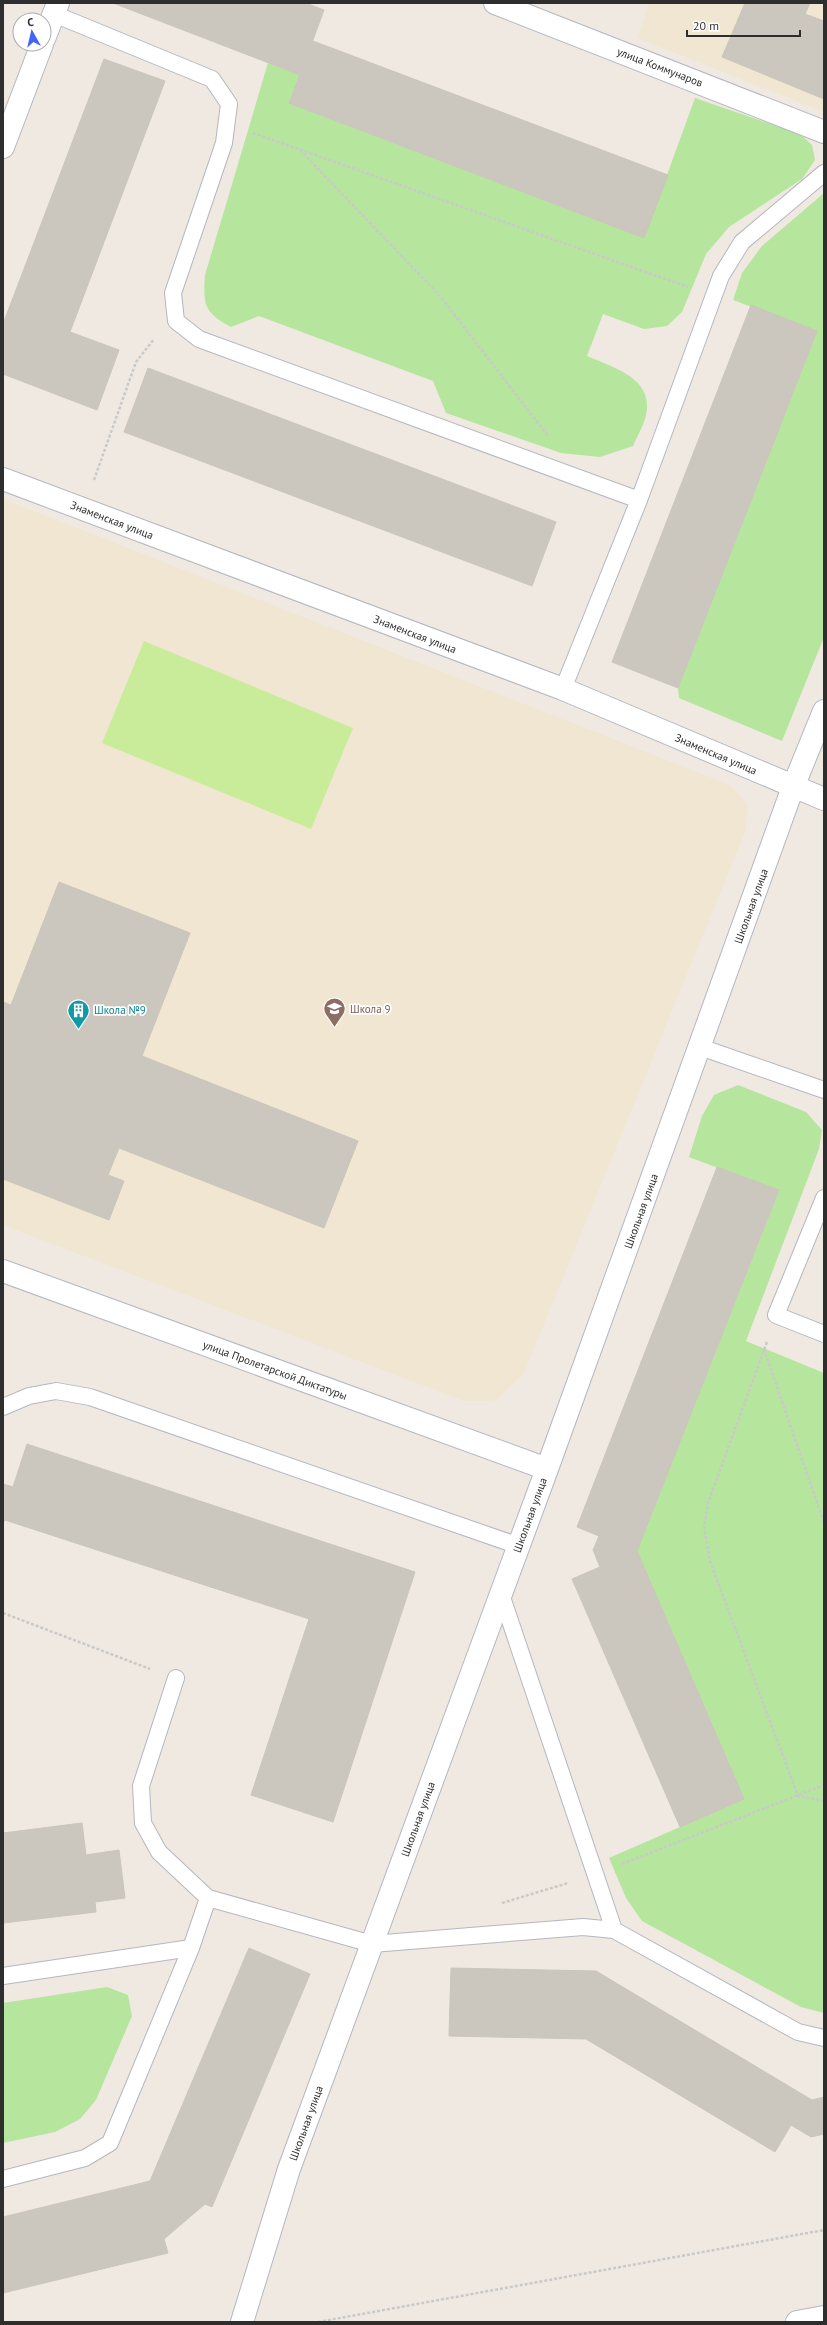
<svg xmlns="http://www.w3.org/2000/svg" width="827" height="2325" viewBox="0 0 827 2325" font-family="'PT Sans',sans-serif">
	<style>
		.education { fill: #f0e6d1 }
		.green { fill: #b6e59e }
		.pitch { fill: #c9ec9a }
		.building { fill: #cbc7bf; stroke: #cbc5ba }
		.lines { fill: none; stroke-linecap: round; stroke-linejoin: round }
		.lane-casing { stroke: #b4b7c1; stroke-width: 18 }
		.street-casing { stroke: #b4b7c1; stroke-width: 24 }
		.secondary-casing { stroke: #b4b7c1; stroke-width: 24 }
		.path { stroke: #c9c9c9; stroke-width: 2.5; stroke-dasharray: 3 2; stroke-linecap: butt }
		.lane { stroke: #fff; stroke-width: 16 }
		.street { stroke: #fff; stroke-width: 22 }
		.secondary { stroke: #fff; stroke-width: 22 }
		.labels { text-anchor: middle; stroke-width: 3.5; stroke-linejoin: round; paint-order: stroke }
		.street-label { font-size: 11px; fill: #2e2e2e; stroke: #fff }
		.education-label { font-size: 11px; fill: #785e54; stroke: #fff; text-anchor: start }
		.culture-label { font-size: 11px; fill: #0d838f; stroke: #fff; text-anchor: start }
	</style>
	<rect width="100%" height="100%" fill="#efe9e1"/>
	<path class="education" d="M 649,3 L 824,3 L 824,112 L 638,38 Z
		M 3,499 L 730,785 L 748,805 L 745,832 L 524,1373 L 495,1401 L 464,1401 L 3,1225 Z"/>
	<path class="green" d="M 268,63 L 300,75 L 289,103 L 644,238 L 695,98 L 800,134 L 812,145 L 815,160 L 802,179 L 729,227 L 706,254 L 682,312 L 667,326 L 644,329 L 603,314 L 587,356 C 614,368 654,378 646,415 C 644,425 637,436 633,446 L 600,457 L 561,453 L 446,413 L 433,381 L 259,316 L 231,327 C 204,312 203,305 205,275 Z
		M 824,193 L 824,637 L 782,741 L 679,698 L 678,688 L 817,331 L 733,300 L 742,273 L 762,246 Z
		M 738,1085 L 806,1112 L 822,1130 L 819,1149 L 746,1341 L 824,1373 L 824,2013 L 801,2007 L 642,1921 L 626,1898 L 609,1858 L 744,1799 L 637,1551 L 779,1191 L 689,1157 L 702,1116 L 714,1095 Z
		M 107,1987 L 128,1995 L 132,2016 L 96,2100 L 80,2119 L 55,2132 L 3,2143 L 3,2003 Z"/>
	<path class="pitch" d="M 144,641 L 353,728 L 311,829 L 102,743 Z"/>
	<path class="building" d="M 113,3 L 306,3 L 324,10 L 300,75 Z
		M 745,3 L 810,3 L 805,14 L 824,21 L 824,99 L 722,57 Z
		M 313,41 L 668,175 L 644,238 L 289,103 Z
		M 104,59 L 165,81 L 70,332 L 119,350 L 97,410 L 3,374 L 3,324 Z
		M 751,305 L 817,331 L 678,688 L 612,662 Z
		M 148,368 L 556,522 L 532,586 L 124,432 Z
		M 59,882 L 190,933 L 142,1056 L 358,1141 L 324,1228 L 119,1148 L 108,1175 L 124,1181 L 109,1220 L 3,1179 L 3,1002 L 11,1005 Z
		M 717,1167 L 779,1190 L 637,1551 L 744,1799 L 680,1827 L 572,1579 L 600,1567 L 593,1550 L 599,1536 L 577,1527 Z
		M 27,1444 L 415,1572 L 333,1822 L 251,1795 L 309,1619 L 5,1520 L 3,1523 L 3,1484 L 13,1487 Z
		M 82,1823 L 86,1855 L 119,1850 L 125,1898 L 95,1902 L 96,1912 L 3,1923 L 3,1833 Z
		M 249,1948 L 310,1974 L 212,2207 L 205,2204 L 164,2239 L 168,2253 L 3,2293 L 3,2217 L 150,2181 Z
		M 451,1968 L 596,1971 L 812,2100 L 824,2097 L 824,2134 L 811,2137 L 791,2125 L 775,2152 L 586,2039 L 449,2036 Z"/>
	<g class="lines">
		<defs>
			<path id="lane" d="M 54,14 L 212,79 L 229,104 L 224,143 L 173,293 L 176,321 L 199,339 L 639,500
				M 563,689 L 639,500 L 721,276 L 742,242 L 824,173
				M 700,1047 L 824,1090
				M 824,1198 L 776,1315 L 824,1334
				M 3,1407 L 29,1396 L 56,1391 L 90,1397 L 519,1546
				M 501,1594 L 614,1930
				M 176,1678 L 141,1786 L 143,1823 L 159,1852 L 208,1898
				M 3,1976 L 191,1948 L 208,1898 L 372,1944 L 583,1927 L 614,1930 L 798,2032 L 824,2038
				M 3,2179 L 85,2158 L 110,2143 L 191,1948"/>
			<path id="street" d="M 495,3 L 824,132
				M 44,39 L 58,3
				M 3,147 L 42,44
				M 3,479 L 563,689 L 824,799
				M 3,1271 L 547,1469
				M 242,2322 L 289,2169 L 547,1469 L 793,787 L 824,711"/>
			<path id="secondary" d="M 797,2322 L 824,2317"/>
		</defs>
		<use href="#lane" class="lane-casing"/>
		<use href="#street" class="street-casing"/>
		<use href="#secondary" class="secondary-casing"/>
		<path class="path" d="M 253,133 L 688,287
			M 300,150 L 440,296 L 548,436
			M 94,480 L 136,362 L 154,339
			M 767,1342 L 708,1503 L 704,1528 L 710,1561 L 798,1796 L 824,1801
			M 764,1349 L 824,1523
			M 3,1613 L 150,1669
			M 622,1864 L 824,1785
			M 502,1903 L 568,1883
			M 318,2322 L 824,2230"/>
		<use href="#lane" class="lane"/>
		<use href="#street" class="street"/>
		<use href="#secondary" class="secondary"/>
	</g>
	<defs>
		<symbol id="school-pin" viewBox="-11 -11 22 30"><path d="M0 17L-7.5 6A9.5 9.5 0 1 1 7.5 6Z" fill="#8d6e63" stroke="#fff"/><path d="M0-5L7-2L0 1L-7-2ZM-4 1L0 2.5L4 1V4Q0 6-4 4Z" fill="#fff"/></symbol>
		<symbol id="building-pin" viewBox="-11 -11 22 30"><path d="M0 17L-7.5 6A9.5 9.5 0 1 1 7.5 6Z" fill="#0f9aa8" stroke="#fff"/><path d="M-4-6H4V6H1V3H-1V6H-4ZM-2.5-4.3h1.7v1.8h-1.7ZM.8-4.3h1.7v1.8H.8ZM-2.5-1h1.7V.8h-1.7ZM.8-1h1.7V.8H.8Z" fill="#fff"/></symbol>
	</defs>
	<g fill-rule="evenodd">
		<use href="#school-pin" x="322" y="996" width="25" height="34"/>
		<use href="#building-pin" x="66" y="998" width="25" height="34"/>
	</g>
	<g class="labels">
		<g class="street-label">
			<text transform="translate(660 67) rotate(21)" y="4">улица Коммунаров</text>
			<text transform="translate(112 520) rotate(21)" y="4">Знаменская улица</text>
			<text transform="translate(415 634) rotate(21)" y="4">Знаменская улица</text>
			<text transform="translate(716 754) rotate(23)" y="4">Знаменская улица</text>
			<text transform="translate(751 906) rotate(-70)" y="4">Школьная улица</text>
			<text transform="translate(641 1211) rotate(-70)" y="4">Школьная улица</text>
			<text transform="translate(275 1370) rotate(20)" y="4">улица Пролетарской Диктатуры</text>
			<text transform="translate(530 1515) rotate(-70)" y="4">Школьная улица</text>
			<text transform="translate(418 1819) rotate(-70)" y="4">Школьная улица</text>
			<text transform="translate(306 2123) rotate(-70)" y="4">Школьная улица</text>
		</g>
		<g class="education-label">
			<text x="350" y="1013">Школа 9</text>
		</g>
		<g class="culture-label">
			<text x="94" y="1014">Школа №9</text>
		</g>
	</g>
	<rect width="827" height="2325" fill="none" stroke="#2e2e2e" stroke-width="8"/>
	<g transform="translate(32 32) rotate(352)"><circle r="19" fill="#ffffff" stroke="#ababab"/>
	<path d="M0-3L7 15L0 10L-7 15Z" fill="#4264fb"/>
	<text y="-6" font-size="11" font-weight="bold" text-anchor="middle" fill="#2e2e2e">С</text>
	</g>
	<path d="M687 30v6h113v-6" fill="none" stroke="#2e2e2e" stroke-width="2"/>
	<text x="693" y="30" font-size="12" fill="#2e2e2e" stroke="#ffffff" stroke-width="3" paint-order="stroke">20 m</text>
</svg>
